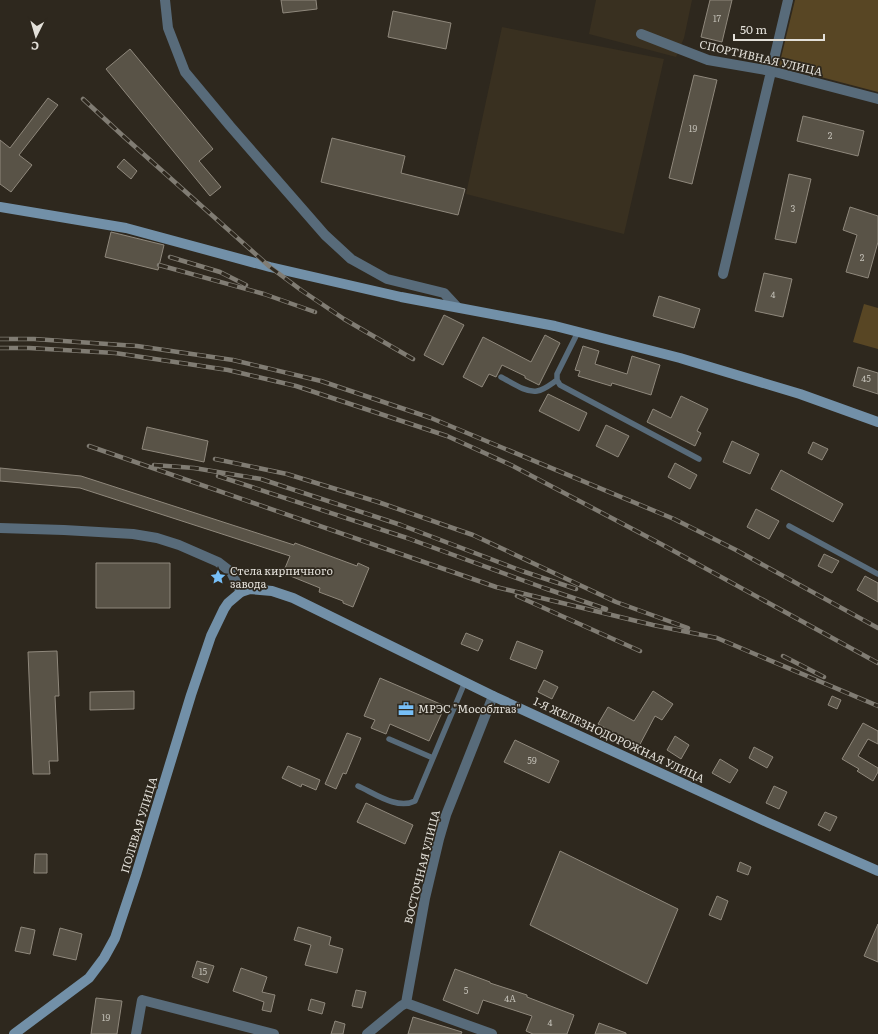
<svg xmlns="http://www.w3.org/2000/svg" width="878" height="1034" viewBox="0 0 878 1034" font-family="Literata,serif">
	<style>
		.built { fill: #393020 }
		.green { fill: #584624 }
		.building { fill: #595347; stroke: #8f887c }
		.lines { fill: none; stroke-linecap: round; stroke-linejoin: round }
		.lane { stroke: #586b7a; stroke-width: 5.5 }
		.street { stroke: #586b7a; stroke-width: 10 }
		.secondary { stroke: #7290a8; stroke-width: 10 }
		.rail-casing { stroke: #807c73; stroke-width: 4.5 }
		.rail { stroke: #2e281e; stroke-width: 3; stroke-dasharray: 9; stroke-linecap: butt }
		.labels { text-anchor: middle; stroke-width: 3.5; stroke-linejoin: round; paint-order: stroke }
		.number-label { font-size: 9px; fill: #c0bdb4 }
		.street-label { font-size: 11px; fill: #e3e0d9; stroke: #2e281e }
		.poi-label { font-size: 11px; fill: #e3e0d9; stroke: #2e281e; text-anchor: start }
	</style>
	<rect width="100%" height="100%" fill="#2e281e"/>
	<path class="built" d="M 596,0 L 692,0 L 684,38 L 676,57 L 589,34 Z
		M 502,27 L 664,59 L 624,234 L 466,194 Z"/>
	<path class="green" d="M 795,0 L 878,0 L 878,92 L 779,66 Z
		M 864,304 L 878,308 L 878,349 L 853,342 Z"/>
	<path class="building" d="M 281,0 L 316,0 L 317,9 L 283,13 Z
		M 710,0 L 732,0 L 722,42 L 701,37 Z
		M 393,11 L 451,23 L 446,49 L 388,37 Z
		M 130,49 L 213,149 L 199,161 L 221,187 L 210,196 L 106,69 Z
		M 694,75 L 717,80 L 692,184 L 669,178 Z
		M 48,98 L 58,105 L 19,155 L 32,165 L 11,192 L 0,184 L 0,140 L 10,148 Z
		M 803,116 L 864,131 L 858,156 L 797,141 Z
		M 332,138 L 405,156 L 401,173 L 465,189 L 458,215 L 321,182 Z
		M 124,159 L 137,171 L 131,179 L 117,167 Z
		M 789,174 L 811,179 L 796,243 L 775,239 Z
		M 850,207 L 878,216 L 878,242 L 868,278 L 846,272 L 857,235 L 843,230 Z
		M 111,232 L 164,245 L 158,270 L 105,257 Z
		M 764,273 L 792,279 L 783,317 L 755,311 Z
		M 659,296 L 700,309 L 694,328 L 653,316 Z
		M 444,315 L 464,325 L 443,365 L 424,355 Z
		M 545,335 L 560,343 L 539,385 L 525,378 L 525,376 L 502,365 L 496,377 L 489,374 L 482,387 L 463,377 L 483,337 L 531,362 Z
		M 583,346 L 599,351 L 595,364 L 627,374 L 632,356 L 660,365 L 651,395 L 612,383 L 611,386 L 578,376 L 580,371 L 575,370 Z
		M 858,367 L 878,373 L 878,394 L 853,386 Z
		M 548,394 L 587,413 L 579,431 L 539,411 Z
		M 681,396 L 708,409 L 697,431 L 701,433 L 695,446 L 647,422 L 653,409 L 671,418 Z
		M 606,425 L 629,436 L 618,457 L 596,446 Z
		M 147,427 L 208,441 L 204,462 L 142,449 Z
		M 732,441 L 759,454 L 750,474 L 723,462 Z
		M 813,442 L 828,449 L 822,460 L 808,453 Z
		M 675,463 L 697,475 L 690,489 L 668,477 Z
		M 0,468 L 81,476 L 294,545 L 295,543 L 357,566 L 358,563 L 369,568 L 353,607 L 343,603 L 343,601 L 319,592 L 320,588 L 283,573 L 290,556 L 80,488 L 0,481 Z
		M 781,470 L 843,504 L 833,522 L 771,489 Z
		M 756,509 L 779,521 L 769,539 L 747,527 Z
		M 824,554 L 839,561 L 832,573 L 818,566 Z
		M 96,563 L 170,563 L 170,608 L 96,608 Z
		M 865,576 L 878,583 L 878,602 L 857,590 Z
		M 466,633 L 483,640 L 478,651 L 461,644 Z
		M 517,641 L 543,651 L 536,669 L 510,659 Z
		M 57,651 L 59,696 L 55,696 L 58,761 L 49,761 L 50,774 L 33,774 L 28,652 Z
		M 380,678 L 445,706 L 429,741 L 390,724 L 386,734 L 371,728 L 375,720 L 364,716 Z
		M 544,680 L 558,687 L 552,699 L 538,692 Z
		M 134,691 L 134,709 L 90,710 L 90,692 Z
		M 653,691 L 673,704 L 662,720 L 655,716 L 638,748 L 626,742 L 627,740 L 598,724 L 608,707 L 634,721 Z
		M 832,696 L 841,700 L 837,709 L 828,705 Z
		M 863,723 L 878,731 L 878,744 L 868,739 L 858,756 L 878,768 L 878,772 L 873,781 L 857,771 L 859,769 L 842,759 Z
		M 347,733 L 361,738 L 346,774 L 343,773 L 336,789 L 325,784 Z
		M 675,736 L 689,745 L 681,759 L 667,750 Z
		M 515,740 L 559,761 L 549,783 L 504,762 Z
		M 754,747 L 773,757 L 767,768 L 749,758 Z
		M 720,759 L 738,770 L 730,783 L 712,773 Z
		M 288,766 L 320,780 L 316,790 L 302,784 L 301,787 L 282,778 Z
		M 774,786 L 787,792 L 779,809 L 766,803 Z
		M 366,803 L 413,825 L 405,844 L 357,822 Z
		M 825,812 L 837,817 L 830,831 L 818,825 Z
		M 560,851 L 678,909 L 647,984 L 530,925 Z
		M 35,854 L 47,854 L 47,873 L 34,873 Z
		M 740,862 L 751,867 L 748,875 L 737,871 Z
		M 717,896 L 728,901 L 721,920 L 709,915 Z
		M 878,924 L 878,962 L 864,956 Z
		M 21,927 L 35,930 L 30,954 L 15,951 Z
		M 298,927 L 331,937 L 329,945 L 343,949 L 337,973 L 305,965 L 311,945 L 294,940 Z
		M 60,928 L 82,934 L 76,960 L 53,955 Z
		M 197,961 L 214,966 L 208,983 L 192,977 Z
		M 241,968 L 267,977 L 262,992 L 275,995 L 271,1012 L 262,1010 L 264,1002 L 233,991 Z
		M 455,969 L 490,982 L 490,983 L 527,995 L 527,997 L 574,1015 L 567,1034 L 533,1034 L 526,1031 L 532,1016 L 483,1000 L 478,1014 L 443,1000 Z
		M 356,990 L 366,992 L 362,1008 L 352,1006 Z
		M 96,998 L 122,1001 L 117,1034 L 91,1034 Z
		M 311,999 L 325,1003 L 322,1014 L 308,1010 Z
		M 413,1017 L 462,1032 L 461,1034 L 408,1034 Z
		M 335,1021 L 345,1024 L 343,1034 L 331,1034 Z
		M 599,1023 L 626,1033 L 626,1034 L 595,1034 Z"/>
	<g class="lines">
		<path class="lane" d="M 578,332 L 557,374 L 557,380 L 560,385 L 699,459
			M 501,377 C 511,382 526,393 537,391 C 544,390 551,384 557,380
			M 789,526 L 878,574
			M 389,739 L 433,758
			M 358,786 C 374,793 397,810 415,801 L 465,682"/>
		<path class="street" d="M 165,0 L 168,28 L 185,72 L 230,126 L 325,235 L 351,259 L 387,279 L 444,293 L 457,307
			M 641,34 L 708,60 L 771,71 L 878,99
			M 723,274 L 788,0
			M 0,528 L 64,530 L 133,534 L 157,538 L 179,545 L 218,562 L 231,572 L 241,592
			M 406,1003 L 425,898 L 439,839 L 446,815 L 493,696
			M 136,1034 L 142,1000 L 274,1034
			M 367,1034 L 401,1006 L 406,1003 L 492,1034"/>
		<path class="secondary" d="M 0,207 L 126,228 L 270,267 L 401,297 L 555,326 L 680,358 L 800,394 L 878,422
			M 14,1034 L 89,978 L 104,958 L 115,938 L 136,875 L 191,695 L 211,636 L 224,609 L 228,603 L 241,592 L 250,589 L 272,591 L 293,598 L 493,696 L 769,823 L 878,871"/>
		<defs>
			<path id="rail" d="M 83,99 L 122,135 L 270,267 L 301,290 L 344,319 L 413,359
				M 170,257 L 220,272 L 246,285
				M 159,265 L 264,294 L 315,312
				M 0,339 L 34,339 L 137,346 L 233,360 L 321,381 L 431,418 L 674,519 L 736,550 L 878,628
				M 0,348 L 29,348 L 115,353 L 228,370 L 296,386 L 447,436 L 511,465 L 661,544 L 878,663
				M 89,446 L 496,587 L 653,625 L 717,638 L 878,706
				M 215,459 L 287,474 L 378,502 L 473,535 L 616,602 L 688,628
				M 154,465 L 194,468 L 261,479 L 401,525 L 522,571 L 576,589
				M 218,476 L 407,538 L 544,588 L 606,609
				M 517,596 L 640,651
				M 783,656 L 824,677"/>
		</defs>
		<use href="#rail" class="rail-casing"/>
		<use href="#rail" class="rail"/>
	</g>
	<defs>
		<symbol id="sight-bare" viewBox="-9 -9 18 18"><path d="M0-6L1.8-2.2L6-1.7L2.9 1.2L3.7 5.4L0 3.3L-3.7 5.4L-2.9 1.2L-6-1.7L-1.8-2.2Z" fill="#77bff7" stroke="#2e281e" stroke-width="2.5" paint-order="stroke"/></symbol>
		<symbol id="office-bare" viewBox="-9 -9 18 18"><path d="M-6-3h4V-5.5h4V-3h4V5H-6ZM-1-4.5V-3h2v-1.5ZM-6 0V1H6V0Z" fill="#77bff7" stroke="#2e281e" stroke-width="2.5" paint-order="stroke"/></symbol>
	</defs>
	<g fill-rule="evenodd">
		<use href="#sight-bare" x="207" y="566" width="22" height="22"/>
		<use href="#office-bare" x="395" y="698" width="22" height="22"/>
	</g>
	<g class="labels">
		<g class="number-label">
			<text x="717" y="22">17</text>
			<text x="693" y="132">19</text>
			<text x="830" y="139">2</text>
			<text x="793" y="212">3</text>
			<text x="862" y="261">2</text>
			<text x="773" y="298">4</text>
			<text x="866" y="382">45</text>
			<text x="532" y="764">59</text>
			<text x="203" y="975">15</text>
			<text x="466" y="994">5</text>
			<text x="510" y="1002">4А</text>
			<text x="106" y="1021">19</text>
			<text x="550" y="1026">4</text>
		</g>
		<g class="street-label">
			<text transform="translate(761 58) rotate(13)" y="4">СПОРТИВНАЯ УЛИЦА</text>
			<text transform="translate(619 740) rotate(25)" y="4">1-Я ЖЕЛЕЗНОДОРОЖНАЯ УЛИЦА</text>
			<text transform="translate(139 825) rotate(-73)" y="4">ПОЛЕВАЯ УЛИЦА</text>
			<text transform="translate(422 867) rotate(-76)" y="4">ВОСТОЧНАЯ УЛИЦА</text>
		</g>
		<g class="poi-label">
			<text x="230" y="575">Стела кирпичного<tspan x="230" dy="13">завода</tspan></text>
			<text x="418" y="713">МРЭС "Мособлгаз"</text>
		</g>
	</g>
	<g transform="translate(36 36) rotate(185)" stroke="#2e281e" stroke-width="3" paint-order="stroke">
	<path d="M0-3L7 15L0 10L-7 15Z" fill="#e3e0d9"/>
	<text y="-6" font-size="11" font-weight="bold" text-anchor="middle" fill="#e3e0d9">С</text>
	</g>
	<path d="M734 34v6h90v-6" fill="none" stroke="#e3e0d9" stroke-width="2"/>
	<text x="740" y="34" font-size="12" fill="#e3e0d9" stroke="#2e281e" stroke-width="3" paint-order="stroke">50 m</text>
</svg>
